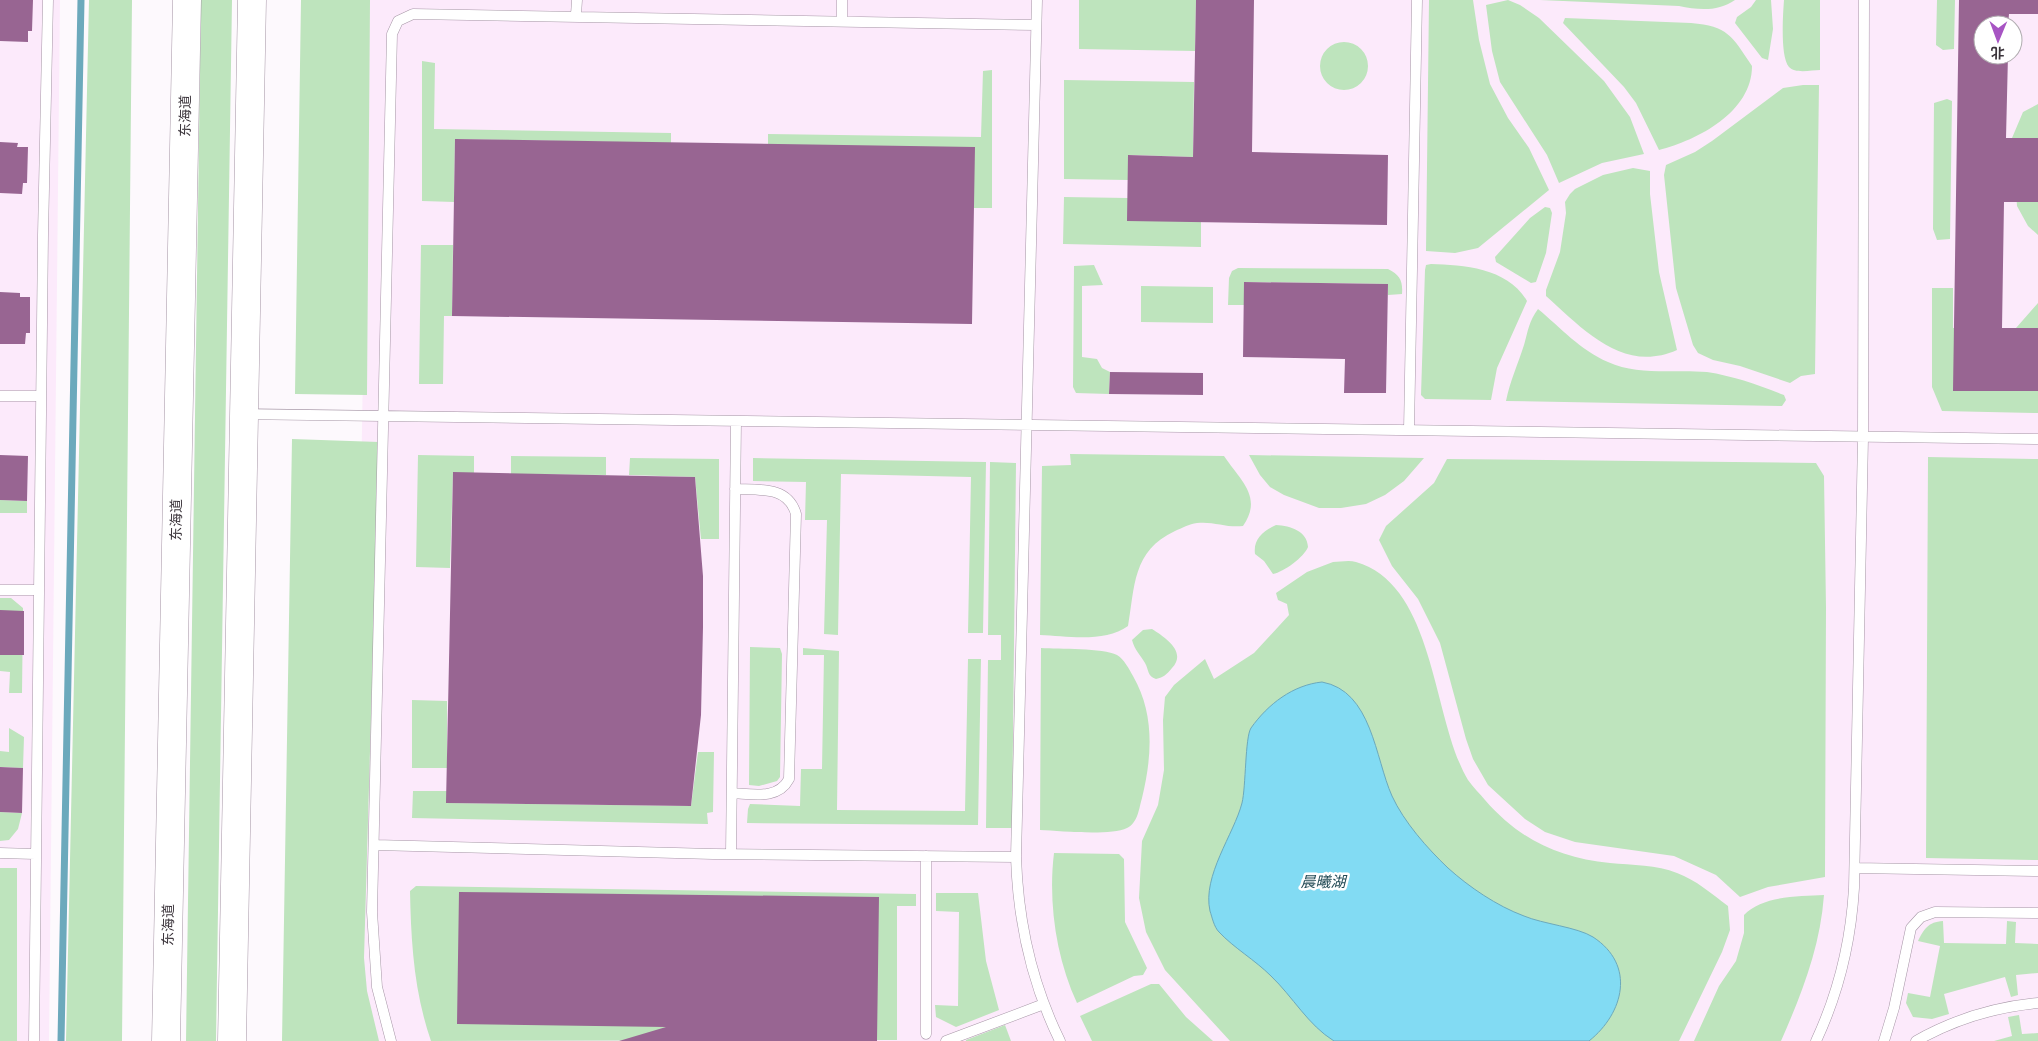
<svg xmlns="http://www.w3.org/2000/svg" width="2038" height="1041" viewBox="0 0 2038 1041" font-family="'Fira Sans','Noto Sans SC',sans-serif">
	<style>
		.education { fill: #fceafb; fill-rule: evenodd }
		.green { fill: #bee4bd }
		.water { fill: #82dbf3; stroke: #6ca9bc }
		.lines { fill: none; stroke-linecap: round; stroke-linejoin: round }
		.stream { stroke: #6ca9bc; stroke-width: 7 }
		.building { fill: #986592 }
		.service-casing { stroke: #a696a6; stroke-width: 11 }
		.secondary-casing { stroke: #a696a6; stroke-width: 29 }
		.service { stroke: #fff; stroke-width: 10 }
		.secondary { stroke: #fff; stroke-width: 28 }
		.labels { text-anchor: middle; stroke-width: 5; stroke-linejoin: round; paint-order: stroke }
		.street-label { font-size: 14px; fill: #3a333a; stroke: #fff }
		.water-label { font-size: 15px; font-style: italic; fill: #214954; stroke: #fff }
	</style>
	<rect width="100%" height="100%" fill="#fdf9fd"/>
	<path class="education" d="M 0,0 L 60,0 L 49,1041 L 0,1041 Z
		M 369,0 L 2038,0 L 2038,1041 L 352,1041 ZM 1983,25 L 2013,25 L 2013,55 L 1983,55 Z"/>
	<path class="green" d="M 89,0 L 132,0 L 122,1041 L 66,1041 Z
		M 201,0 L 232,0 L 216,1041 L 186,1041 Z
		M 301,0 L 370,0 L 367,395 L 295,394 Z
		M 1079,0 L 1196,0 L 1195,51 L 1079,49 Z
		M 1429,0 L 1473,0 L 1479,40 L 1490,84 L 1508,118 L 1529,148 L 1549,190 L 1478,248 L 1455,253 L 1426,251 Z
		M 1508,0 L 1520,5 L 1539,18 L 1604,81 L 1630,117 L 1644,154 L 1602,163 L 1559,183 L 1547,155 L 1500,82 L 1492,51 L 1486,5 Z
		M 1540,0 L 1735,0 C 1718,12 1698,10 1679,6 Z
		M 1756,0 L 1771,0 L 1773,29 L 1768,60 L 1762,58 L 1735,23 L 1737,17 L 1751,7 Z
		M 1784,0 L 1820,0 L 1820,70 C 1812,70 1795,74 1789,67 C 1780,57 1783,14 1784,0 Z
		M 1937,0 L 1955,0 L 1954,49 L 1943,50 L 1936,45 Z
		M 1565,18 L 1691,23 C 1728,26 1732,36 1752,66 C 1752,112 1698,140 1659,150 L 1636,103 L 1624,87 L 1563,23 Z
		M1320 66a24 24 0 1 1 48 0a24 24 0 1 1-48 0Z
		M 422,61 L 435,63 L 434,129 L 671,133 L 671,143 L 455,139 L 454,202 L 422,201 Z
		M 992,70 L 992,208 L 974,208 L 768,144 L 768,134 L 981,137 L 983,71 Z
		M 1064,80 L 1194,82 L 1193,157 L 1129,155 L 1128,180 L 1064,179 Z
		M 1803,85 L 1819,85 L 1815,374 L 1801,376 L 1790,383 L 1740,366 L 1713,360 L 1698,353 L 1693,345 L 1676,288 L 1664,175 L 1666,165 L 1695,152 L 1712,141 L 1783,88 Z
		M 1947,99 L 1952,101 L 1950,239 L 1937,240 L 1933,229 L 1934,103 Z
		M 2038,104 L 2038,235 L 2028,226 L 2017,206 L 2012,138 L 2023,112 Z
		M 1633,168 L 1650,171 L 1650,194 L 1659,272 L 1677,350 C 1623,374 1583,329 1546,296 L 1546,290 L 1560,252 L 1566,213 L 1565,202 L 1570,194 L 1575,189 L 1603,175 Z
		M 1064,197 L 1128,198 L 1201,222 L 1201,247 L 1063,244 Z
		M 1545,207 L 1550,208 L 1552,213 L 1546,253 L 1536,282 L 1531,283 L 1496,262 L 1495,257 L 1530,218 Z
		M 421,245 L 453,245 L 452,316 L 444,316 L 443,384 L 419,384 Z
		M 1431,264 C 1464,265 1508,268 1527,301 L 1497,368 L 1491,400 L 1425,399 L 1421,395 L 1425,270 L 1426,265 Z
		M 1094,265 L 1103,285 L 1082,286 L 1082,357 L 1097,359 L 1102,368 L 1110,372 L 1109,394 L 1076,393 L 1073,387 L 1074,266 Z
		M 1238,268 L 1388,269 C 1400,275 1403,281 1402,294 L 1388,295 L 1388,284 L 1245,282 L 1244,305 L 1228,305 L 1229,278 L 1232,271 Z
		M 1141,286 L 1213,287 L 1213,323 L 1141,322 Z
		M 1932,288 L 1953,288 L 1953,328 L 2016,328 L 2038,303 L 2038,413 L 1942,411 L 1932,387 Z
		M 1538,309 C 1561,328 1580,350 1608,362 C 1638,376 1675,369 1707,372 C 1733,376 1759,385 1784,395 L 1786,400 L 1782,406 L 1506,401 C 1510,381 1518,364 1524,345 C 1528,331 1529,321 1538,309 Z
		M 292,439 L 379,442 L 364,958 L 367,991 L 379,1041 L 282,1041 Z
		M 1070,454 L 1224,456 C 1241,481 1263,497 1243,526 C 1227,528 1213,521 1197,523 C 1189,524 1182,528 1175,531 C 1132,551 1135,587 1128,626 C 1105,643 1067,636 1040,635 L 1042,466 L 1071,465 Z
		M 418,455 L 474,456 L 474,473 L 453,473 L 450,568 L 416,567 Z
		M 1249,455 L 1424,458 L 1404,481 L 1385,495 L 1366,504 L 1341,508 L 1319,508 L 1284,495 L 1270,487 L 1260,475 Z
		M 511,456 L 606,457 L 606,475 L 511,474 Z
		M 1928,457 L 2038,459 L 2038,860 L 1926,858 Z
		M 630,458 L 719,459 L 719,539 L 701,539 L 695,477 L 629,475 Z
		M 753,458 L 986,462 L 983,633 L 968,633 L 971,477 L 841,474 L 838,635 L 824,634 L 827,520 L 805,520 L 806,482 L 753,481 Z
		M 1447,459 L 1816,463 L 1824,476 L 1826,607 L 1825,877 L 1768,887 L 1740,897 L 1716,875 L 1674,856 L 1575,842 L 1545,832 L 1525,819 L 1488,785 L 1473,759 L 1466,739 L 1440,643 L 1418,599 L 1392,566 L 1379,540 L 1386,526 L 1434,483 Z
		M 990,462 L 1016,463 L 1012,828 L 986,828 L 988,660 L 1001,660 L 1001,635 L 988,635 Z
		M 0,500 L 27,501 L 27,513 L 0,513 Z
		M 1276,525 C 1291,526 1307,531 1308,547 C 1304,557 1284,572 1273,574 L 1264,561 L 1255,554 C 1253,539 1263,531 1276,525 Z
		M 1333,562 C 1340,562 1349,560 1356,562 C 1436,585 1432,720 1468,780 C 1473,787 1480,794 1485,800 C 1519,839 1558,858 1610,863 C 1632,865 1657,865 1677,873 C 1696,880 1712,894 1728,906 L 1730,930 L 1722,952 L 1679,1041 L 1230,1041 L 1165,970 L 1146,932 L 1139,898 L 1142,841 L 1158,805 L 1164,770 L 1163,720 L 1165,697 L 1174,685 L 1205,659 L 1214,679 L 1254,653 L 1289,615 L 1287,604 L 1278,600 L 1276,593 L 1307,572 Z
		M 0,598 L 11,598 L 23,608 L 22,693 L 9,693 L 10,672 L 0,671 Z
		M 1152,629 C 1166,638 1187,652 1172,668 C 1166,675 1164,677 1156,679 C 1147,676 1149,670 1145,663 C 1140,654 1135,651 1132,640 L 1143,630 Z
		M 750,647 L 780,648 L 782,654 L 780,777 L 777,781 L 759,786 L 749,785 Z
		M 803,648 L 839,651 L 837,810 L 965,811 L 968,659 L 981,659 L 978,825 L 747,823 L 748,809 L 750,804 L 800,806 L 801,769 L 822,769 L 824,655 L 803,655 Z
		M 1041,648 C 1059,649 1103,648 1117,655 C 1124,659 1129,669 1133,676 C 1155,714 1152,757 1142,798 C 1139,808 1138,823 1127,828 C 1110,836 1061,831 1040,830 Z
		M 412,700 L 447,701 L 447,768 L 412,768 Z
		M 9,728 L 24,737 L 23,768 L 0,767 L 0,751 L 9,752 Z
		M 698,752 L 714,752 L 713,812 L 707,813 L 708,824 L 412,818 L 413,791 L 447,791 L 447,803 L 691,806 Z
		M 0,812 L 22,813 L 18,829 L 9,840 L 0,841 Z
		M 1054,853 L 1119,854 L 1124,859 L 1125,922 L 1147,968 L 1143,975 L 1134,976 L 1077,1003 C 1056,958 1048,902 1054,853 Z
		M 0,868 L 17,868 L 17,1041 L 0,1041 Z
		M 416,886 L 916,894 L 916,906 L 897,906 L 897,1040 L 431,1041 C 414,992 411,942 410,891 Z
		M 936,893 L 978,893 L 986,961 L 999,1010 L 956,1027 L 936,1017 L 935,1005 L 958,1006 L 959,912 L 936,911 Z
		M 1824,895 C 1820,948 1802,993 1781,1041 L 1694,1041 L 1719,986 L 1736,961 L 1744,933 L 1744,915 C 1762,896 1799,896 1824,895 Z
		M 1943,921 L 1944,943 L 2006,944 L 2007,921 L 2016,922 L 2015,943 L 2038,944 L 2038,973 L 2016,975 L 2018,995 L 2011,997 L 2005,977 L 1944,994 L 1949,1014 L 1932,1019 L 1913,1017 L 1906,1003 L 1908,993 L 1930,997 L 1940,946 L 1918,941 C 1924,929 1928,922 1943,921 Z
		M 1151,984 L 1159,984 L 1186,1017 L 1213,1041 L 1092,1041 L 1080,1016 Z
		M 2019,1015 L 2022,1034 L 2038,1033 L 2038,1041 L 1994,1041 L 2012,1036 L 2008,1017 Z
		M 1005,1025 L 1011,1041 L 966,1041 L 966,1040 Z"/>
	<path class="water" d="M 1322,682 C 1372,691 1375,758 1392,796 C 1404,822 1427,848 1448,868 C 1469,887 1497,906 1524,916 C 1543,924 1577,927 1593,937 C 1636,965 1624,1013 1589,1041 L 1334,1041 C 1308,1025 1293,997 1271,976 C 1255,960 1234,948 1219,932 C 1214,927 1212,917 1210,911 C 1202,876 1234,834 1242,803 C 1246,787 1245,737 1251,728 C 1268,704 1293,685 1322,682 Z"/>
	<g class="lines">
		<path class="stream" d="M 61,1041 L 81,0"/>
	</g>
	<path class="building" d="M 0,0 L 33,0 L 32,31 L 28,31 L 28,42 L 0,41 Z
		M 1196,0 L 1254,0 L 1252,152 L 1388,155 L 1387,225 L 1127,221 L 1128,155 L 1193,157 Z
		M 1959,0 L 2038,0 L 2038,14 L 2009,14 L 2008,25 L 1983,25 L 1983,55 L 2008,55 L 2006,138 L 2038,138 L 2038,202 L 2004,202 L 2002,328 L 2038,328 L 2038,391 L 1953,391 Z
		M 455,139 L 975,147 L 972,324 L 452,316 Z
		M 0,142 L 18,143 L 17,147 L 28,147 L 27,183 L 23,183 L 22,194 L 0,193 Z
		M 1244,282 L 1388,284 L 1386,393 L 1344,393 L 1345,359 L 1243,357 Z
		M 0,292 L 20,293 L 20,297 L 30,297 L 30,333 L 26,333 L 25,344 L 0,344 Z
		M 1110,372 L 1203,373 L 1203,395 L 1109,394 Z
		M 0,455 L 28,456 L 27,501 L 0,500 Z
		M 453,472 L 695,477 L 703,576 L 703,627 L 701,715 L 691,806 L 446,803 Z
		M 0,610 L 24,611 L 24,655 L 0,655 Z
		M 0,767 L 23,768 L 22,813 L 0,812 Z
		M 459,892 L 879,897 L 877,1041 L 619,1041 L 666,1027 L 457,1024 Z"/>
	<g class="lines">
		<defs>
			<path id="service" d="M 1037,0 L 1016,857 C 1018,922 1031,982 1060,1041
				M 576,15 L 577,0
				M 842,21 L 842,0
				M 0,396 L 41,396
				M 245,414 L 2038,439
				M 1409,430 L 1417,0
				M 0,590 L 38,590
				M 732,793 C 753,794 778,800 789,779 L 796,514 C 788,486 760,490 735,489
				M 375,845 L 713,854 L 1016,857
				M 0,853 L 35,854
				M 731,854 L 736,421
				M 926,856 L 926,1034
				M 1855,868 L 2038,871
				M 34,1041 L 43,235 L 48,0
				M 391,1041 L 377,987 L 372,912 L 392,34 L 398,21 L 413,14 L 1036,25
				M 946,1041 L 1044,1004
				M 1816,1041 C 1838,994 1851,940 1854,888 L 1863,438 L 1864,0
				M 1884,1041 L 1894,1008 L 1911,928 L 1921,917 L 1935,912 L 2038,913
				M 1916,1041 C 1953,1020 1995,1007 2038,1003"/>
			<path id="secondary" d="M 166,1041 L 187,0
				M 232,1041 L 252,0"/>
		</defs>
		<use href="#service" class="service-casing"/>
		<use href="#secondary" class="secondary-casing"/>
		<use href="#service" class="service"/>
		<use href="#secondary" class="secondary"/>
	</g>
	<g class="labels">
		<g class="street-label">
			<text transform="translate(185 116) rotate(-89)" y="5">东海道</text>
			<text transform="translate(176 520) rotate(-89)" y="5">东海道</text>
			<text transform="translate(168 925) rotate(-89)" y="5">东海道</text>
		</g>
		<g class="water-label">
			<text x="1323" y="887">晨曦湖</text>
		</g>
	</g>
	<g transform="translate(1998 40) rotate(181)"><circle r="24" fill="#ffffff" stroke="#b0adb0"/>
	<path d="M0-4L9 19L0 12L-9 19Z" fill="#a754c3"/>
	<text y="-8" font-size="14" font-weight="bold" text-anchor="middle" fill="#3a333a">北</text>
	</g>
</svg>
